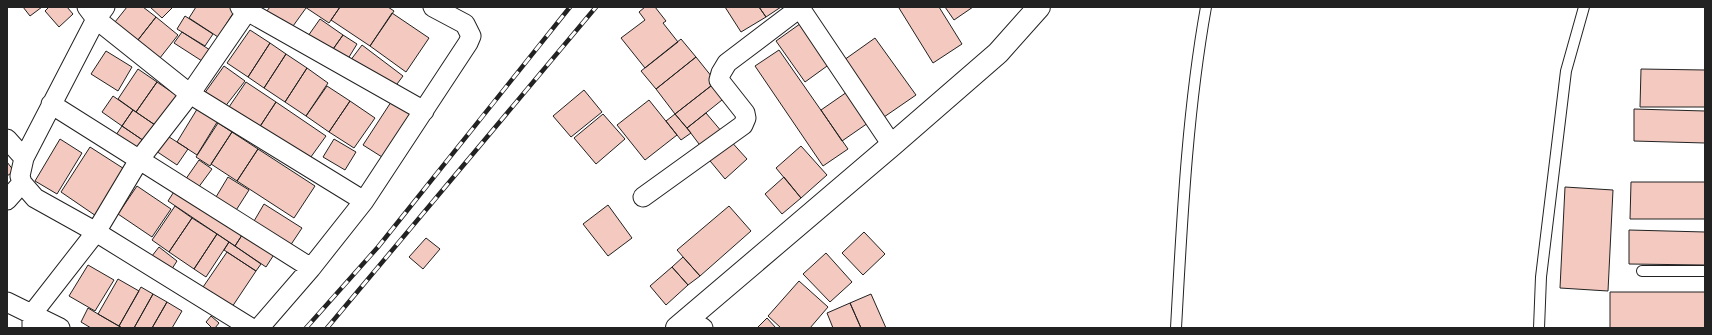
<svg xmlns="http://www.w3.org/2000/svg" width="1712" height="335" viewBox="0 0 1712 335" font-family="Helvetica,sans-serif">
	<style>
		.building { fill: #f3c9c0; stroke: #222 }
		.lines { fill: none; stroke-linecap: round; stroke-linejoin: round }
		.service-casing { stroke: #222; stroke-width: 12 }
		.minor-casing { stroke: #222; stroke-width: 21 }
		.tertiary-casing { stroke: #222; stroke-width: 24 }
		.service { stroke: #fff; stroke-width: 10 }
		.minor { stroke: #fff; stroke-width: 19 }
		.tertiary { stroke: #fff; stroke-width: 22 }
		.rail-casing { stroke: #222; stroke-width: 4.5 }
		.rail { stroke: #fff; stroke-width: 3; stroke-dasharray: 9; stroke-linecap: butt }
	</style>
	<rect width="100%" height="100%" fill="#fff"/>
	<path class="building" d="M 23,7 L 42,7 L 30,16 Z
		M 49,7 L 67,7 L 73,14 L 59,27 L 45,11 Z
		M 127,7 L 143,7 L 156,17 L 134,45 L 111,27 Z
		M 150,7 L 173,7 L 162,18 Z
		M 196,7 L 237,7 L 218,37 L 189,18 Z
		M 270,7 L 305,7 L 306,8 L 288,33 L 266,12 Z
		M 305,7 L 340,7 L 329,23 Z
		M 340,7 L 388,7 L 394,11 L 370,46 L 331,20 Z
		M 645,7 L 655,7 L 666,21 L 663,23 L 678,42 L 645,68 L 621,38 L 645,20 L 639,12 Z
		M 725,7 L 759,7 L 766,17 L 741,32 Z
		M 759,7 L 781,7 L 766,17 Z
		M 901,7 L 939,7 L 962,44 L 933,63 L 899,8 Z
		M 945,7 L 973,7 L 954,20 Z
		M 392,13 L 429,38 L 406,72 L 370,46 Z
		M 185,16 L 213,34 L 205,46 L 177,29 Z
		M 156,17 L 178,35 L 156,63 L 134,45 Z
		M 320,19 L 343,35 L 331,52 L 308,36 Z
		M 804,21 L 834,61 L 805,82 L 776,41 Z
		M 250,30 L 270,43 L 248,77 L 227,63 Z
		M 182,32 L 210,50 L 202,61 L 174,43 Z
		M 343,35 L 357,44 L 346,62 L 331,52 Z
		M 875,38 L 916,95 L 884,117 L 844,60 Z
		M 681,39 L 696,57 L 656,89 L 641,71 Z
		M 270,43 L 286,54 L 264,88 L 248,77 Z
		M 362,45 L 403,76 L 391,92 L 350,61 Z
		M 779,50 L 848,149 L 823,166 L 755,66 Z
		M 106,51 L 132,67 L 118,91 L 91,74 Z
		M 286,54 L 307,68 L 285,102 L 264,88 Z
		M 696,57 L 716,82 L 675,114 L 656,89 Z
		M 224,66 L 245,81 L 224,108 L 204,94 Z
		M 307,68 L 328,83 L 306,116 L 285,102 Z
		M 138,69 L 157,82 L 136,112 L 118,99 Z
		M 1641,69 L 1705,70 L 1705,107 L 1640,107 Z
		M 157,82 L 179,97 L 158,127 L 136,112 Z
		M 246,82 L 276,102 L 259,128 L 229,107 Z
		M 716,82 L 727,96 L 687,128 L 675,114 Z
		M 327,86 L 350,101 L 329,132 L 306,116 Z
		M 584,90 L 602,112 L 571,137 L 553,116 Z
		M 847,92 L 868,123 L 842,141 L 821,110 Z
		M 113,96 L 133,110 L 122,126 L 102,112 Z
		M 393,99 L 412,111 L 382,157 L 363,145 Z
		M 649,100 L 677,135 L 645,160 L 617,125 Z
		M 350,101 L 375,118 L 354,148 L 329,132 Z
		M 276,102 L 326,136 L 308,161 L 259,128 Z
		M 199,106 L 219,119 L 197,155 L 177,142 Z
		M 1634,109 L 1705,111 L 1705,143 L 1634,141 Z
		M 133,110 L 158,127 L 147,143 L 122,126 Z
		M 706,113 L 722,132 L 702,148 L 687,128 Z
		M 603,114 L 625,139 L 596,164 L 574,138 Z
		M 675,114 L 691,133 L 681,140 L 666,121 Z
		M 218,123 L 232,132 L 210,166 L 196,157 Z
		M 122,126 L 147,143 L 139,155 L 114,138 Z
		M 232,132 L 258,149 L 237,181 L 211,164 Z
		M 166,135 L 188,149 L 177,165 L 156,151 Z
		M 728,138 L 747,159 L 725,179 L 706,156 Z
		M 60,139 L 82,153 L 57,194 L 35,181 Z
		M 334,139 L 356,152 L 345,170 L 323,157 Z
		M 801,146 L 827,175 L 801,198 L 776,168 Z
		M 90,147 L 129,172 L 99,218 L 61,192 Z
		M 258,149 L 315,186 L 294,218 L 237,181 Z
		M 199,160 L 212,169 L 195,192 L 183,183 Z
		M 7,162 L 14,171 L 7,176 Z
		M 228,177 L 249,190 L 233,215 L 213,202 Z
		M 784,177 L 801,198 L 782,214 L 765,194 Z
		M 1631,182 L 1705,182 L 1705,219 L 1630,219 Z
		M 137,186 L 171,209 L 152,237 L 118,214 Z
		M 177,187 L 244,232 L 235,246 L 168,201 Z
		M 1565,187 L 1613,190 L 1608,291 L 1560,288 Z
		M 264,204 L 302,228 L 286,252 L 250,228 Z
		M 608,205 L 632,238 L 608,256 L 583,224 Z
		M 175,206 L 192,218 L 169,252 L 152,240 Z
		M 729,206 L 751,231 L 700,276 L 677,250 Z
		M 192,218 L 217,234 L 194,269 L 169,252 Z
		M 1629,230 L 1705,232 L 1705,265 L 1629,264 Z
		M 244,232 L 275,253 L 266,267 L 235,246 Z
		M 864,232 L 885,254 L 863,275 L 842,253 Z
		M 217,234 L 229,242 L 206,277 L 194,269 Z
		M 426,238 L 440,249 L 423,269 L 409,257 Z
		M 229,242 L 261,264 L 256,271 L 224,250 Z
		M 159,247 L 177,261 L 168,275 L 148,261 Z
		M 227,252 L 256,271 L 230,310 L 201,290 Z
		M 826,253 L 852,282 L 830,302 L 803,274 Z
		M 683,257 L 700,276 L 688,285 L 672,267 Z
		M 88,265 L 114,280 L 95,311 L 69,296 Z
		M 672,267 L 688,285 L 666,305 L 650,286 Z
		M 118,279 L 139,291 L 119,326 L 98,314 Z
		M 799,281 L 828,307 L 810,328 L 781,328 L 768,316 Z
		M 141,287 L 153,294 L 134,328 L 122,328 L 119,326 Z
		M 1610,292 L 1705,292 L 1705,328 L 1610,328 Z
		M 153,294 L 167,302 L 152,328 L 134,328 Z
		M 871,294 L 886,328 L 861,328 L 850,303 Z
		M 167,302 L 182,311 L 172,328 L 152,328 Z
		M 850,303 L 861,328 L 833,328 L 827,313 Z
		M 88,308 L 98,314 L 122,328 L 91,328 L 81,322 Z
		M 211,316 L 219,323 L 215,328 L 212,328 L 206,322 Z
		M 767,318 L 776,328 L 757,328 Z"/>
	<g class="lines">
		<defs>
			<path id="service" d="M 1642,271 L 1705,271
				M 1176,328 C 1182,221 1187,113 1206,7
				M 1539,328 L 1541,277 L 1566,71 L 1584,7"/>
			<path id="minor" d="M 87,7 L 96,19 L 190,94 L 364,201
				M 105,7 L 96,19 L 24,158 L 20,176 L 22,183 L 35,198 L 96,232 L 251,328
				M 240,7 L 424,111
				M 800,8 L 892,145
				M 51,104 L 311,268
				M 7,139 L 24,158
				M 643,197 L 743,125 L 746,118 L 745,113 L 719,80 L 721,73 L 727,63 L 801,7
				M 7,200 L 22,183
				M 7,302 L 60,328
				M 687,318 L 703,328
				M 32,328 L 32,314 L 96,232 L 139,160 L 190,94 L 250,7
				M 259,328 L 311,268 L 364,201 L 468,43 L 471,36 L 465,24 L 433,7"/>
			<path id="tertiary" d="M 677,328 L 892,145 L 998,53 L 1039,7"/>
		</defs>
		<use href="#service" class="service-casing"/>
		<use href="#minor" class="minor-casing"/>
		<use href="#tertiary" class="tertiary-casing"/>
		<use href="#service" class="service"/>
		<use href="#minor" class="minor"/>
		<use href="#tertiary" class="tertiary"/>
		<defs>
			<path id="rail" d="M 306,328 L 378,247 L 570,7
				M 327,328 L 596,7"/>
		</defs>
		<use href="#rail" class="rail-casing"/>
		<use href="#rail" class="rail"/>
	</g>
	<rect width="1712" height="335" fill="none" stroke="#222222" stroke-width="16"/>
</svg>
